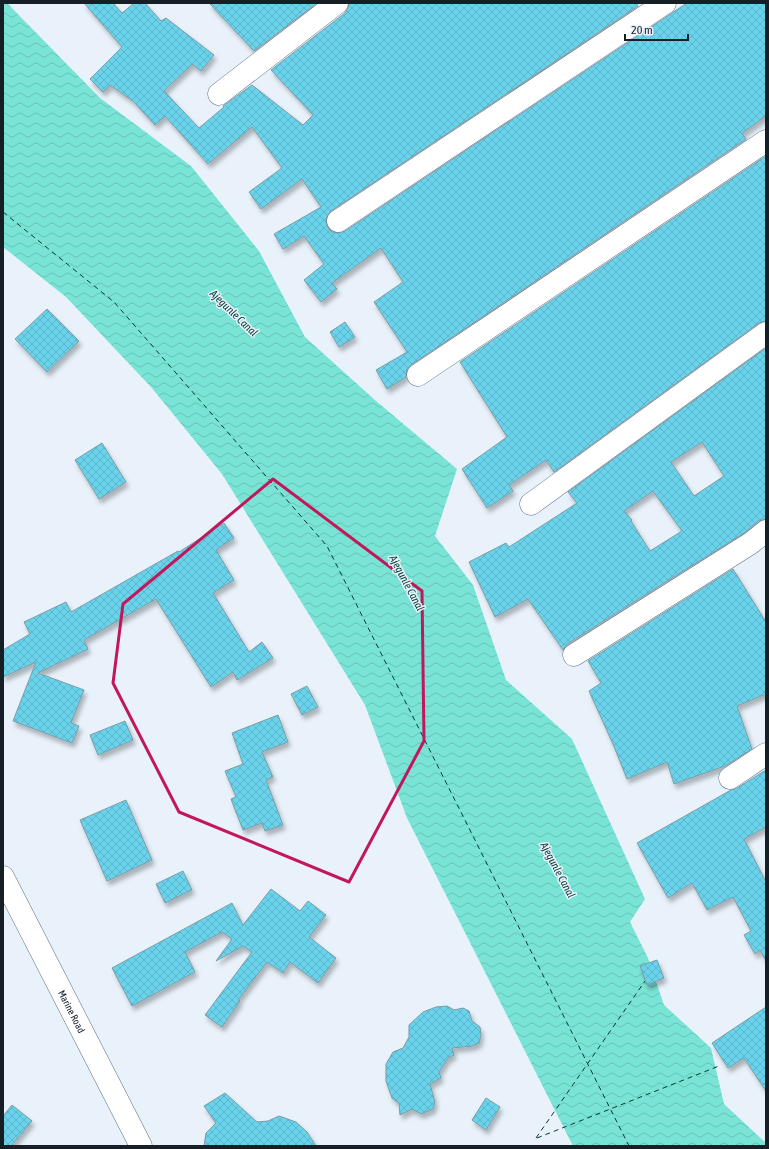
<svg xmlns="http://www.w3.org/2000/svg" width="769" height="1149" viewBox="0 0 769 1149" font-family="'Asap Condensed',sans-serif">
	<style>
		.water { fill: url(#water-waves) }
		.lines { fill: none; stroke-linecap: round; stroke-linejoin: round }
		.ferry { stroke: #043934; stroke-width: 1; stroke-dasharray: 5 4; stroke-linecap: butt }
		.building { fill: url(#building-cross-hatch); stroke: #7a9ca5; fill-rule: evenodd; filter: url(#shadow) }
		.minor-casing { stroke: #5a6f83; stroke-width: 23 }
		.tertiary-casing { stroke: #5a6f83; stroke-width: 23 }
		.minor { stroke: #fff; stroke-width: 22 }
		.tertiary { stroke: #fff; stroke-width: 22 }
		.marked { fill: none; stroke: #c2185b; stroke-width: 3; stroke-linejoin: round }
		.labels { text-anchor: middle; stroke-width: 3; stroke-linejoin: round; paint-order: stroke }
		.street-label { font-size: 10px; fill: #161e26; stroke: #e9f2fb }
		.water-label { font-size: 11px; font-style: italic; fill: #043934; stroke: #e9f2fb }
	</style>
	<defs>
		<pattern id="water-waves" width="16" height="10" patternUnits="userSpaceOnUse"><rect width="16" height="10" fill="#79e4d6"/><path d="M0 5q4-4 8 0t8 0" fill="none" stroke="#68c3b8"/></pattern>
		<pattern id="building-cross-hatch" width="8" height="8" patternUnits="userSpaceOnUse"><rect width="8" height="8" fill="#6bd3ec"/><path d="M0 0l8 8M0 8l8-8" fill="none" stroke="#5cb5ca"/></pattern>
		<filter id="shadow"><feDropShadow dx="2.5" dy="4.5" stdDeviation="2" flood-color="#0004"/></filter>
	</defs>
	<rect width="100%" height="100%" fill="#e9f2fb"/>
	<path class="water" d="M 3,3 L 7,3 L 100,98 L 191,166 L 259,251 L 305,337 L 376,401 L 457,469 L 435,536 L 473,585 L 506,680 L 572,739 L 645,899 L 630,922 L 648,958 L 664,1005 L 711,1048 L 724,1104 L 766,1143 L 766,1146 L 573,1146 L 407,818 L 365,705 L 222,474 L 151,387 L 66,297 L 3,247 Z"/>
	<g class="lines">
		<path class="ferry" d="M 3,212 L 114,302 L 327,546 L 629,1146
			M 536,1138 L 645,981
			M 537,1138 L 719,1066"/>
	</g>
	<path class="building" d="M 84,3 L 113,3 L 122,13 L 134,3 L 145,3 L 161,21 L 166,18 L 214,55 L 201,71 L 192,64 L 164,91 L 199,128 L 224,107 L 223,106 L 252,85 L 303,125 L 313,115 L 271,70 L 345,13 L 348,8 L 349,3 L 636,3 L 638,6 L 331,211 L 327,216 L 326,222 L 328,228 L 332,232 L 338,233 L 345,231 L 687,3 L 766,3 L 766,116 L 742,133 L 746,139 L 411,365 L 407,370 L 406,377 L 387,389 L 376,370 L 407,352 L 374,302 L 403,282 L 381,248 L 332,283 L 337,289 L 321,302 L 304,280 L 324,264 L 304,236 L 283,249 L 274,234 L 321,207 L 302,179 L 261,209 L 249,192 L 282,168 L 252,127 L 208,164 L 165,116 L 155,125 L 133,101 L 110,85 L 103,92 L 90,79 L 122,47 Z
		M 209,3 L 317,3 L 254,51 Z
		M 766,156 L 766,321 L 759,323 L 554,472 L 546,460 L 509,485 L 513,491 L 487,508 L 462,469 L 507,437 L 460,362 Z
		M 47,309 L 79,341 L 47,372 L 15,339 Z
		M 345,322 L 355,337 L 339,347 L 330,332 Z
		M 766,348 L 766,519 L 758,521 L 744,533 L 567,644 L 563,650 L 528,599 L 495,617 L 469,562 L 506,543 L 509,547 L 577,503 L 568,492 ZM 702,442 L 724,476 L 694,496 L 671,462 ZM 653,491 L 682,531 L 650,551 L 631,521 L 632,520 L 624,511 Z
		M 102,443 L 126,482 L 99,499 L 75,460 Z
		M 224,523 L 234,538 L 216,550 L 234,580 L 213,593 L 249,652 L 262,642 L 273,658 L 237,680 L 233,672 L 211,687 L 156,599 L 84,640 L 88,649 L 38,673 L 84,690 L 71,723 L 79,726 L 72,743 L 13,721 L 36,662 L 3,677 L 3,650 L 30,634 L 24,622 L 66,602 L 71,612 L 178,551 L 179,552 Z
		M 733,569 L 766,622 L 766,694 L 737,706 L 752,749 L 725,766 L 674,784 L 667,762 L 627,779 L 613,744 L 589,691 L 601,683 L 588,661 Z
		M 307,686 L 318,707 L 302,715 L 291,694 Z
		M 278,715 L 288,742 L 262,752 L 273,777 L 266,780 L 283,825 L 265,831 L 262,823 L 243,830 L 231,799 L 236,797 L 225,771 L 243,764 L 232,733 Z
		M 125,721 L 133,740 L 98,755 L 90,735 Z
		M 766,770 L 766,827 L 744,839 L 766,882 L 766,961 L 760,950 L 755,954 L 744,935 L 751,931 L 733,897 L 707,910 L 692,883 L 668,898 L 637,843 L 731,790 L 737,788 Z
		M 126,800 L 152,860 L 107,881 L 80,820 Z
		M 183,871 L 192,890 L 165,903 L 156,884 Z
		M 271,889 L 300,911 L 308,901 L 326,915 L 309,937 L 336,958 L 318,983 L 290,962 L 283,973 L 267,962 L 238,1000 L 240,1001 L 222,1027 L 205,1015 L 252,952 L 243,946 L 216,961 L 232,939 L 222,932 L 185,952 L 195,972 L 132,1006 L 112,968 L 232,903 L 243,925 Z
		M 657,960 L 664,978 L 647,985 L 640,966 Z
		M 447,1006 L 454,1010 L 463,1008 L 469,1011 L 472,1021 L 480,1027 L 481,1035 L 479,1043 L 472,1046 L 452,1048 L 454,1055 L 448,1058 L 439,1072 L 441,1078 L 430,1084 L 435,1102 L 433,1109 L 421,1114 L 412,1109 L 400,1115 L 399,1103 L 392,1098 L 386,1081 L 386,1064 L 393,1052 L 403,1048 L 409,1037 L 409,1025 L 423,1012 L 436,1007 Z
		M 766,1007 L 766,1091 L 744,1058 L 728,1068 L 712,1043 Z
		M 225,1093 L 257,1122 L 268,1121 L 279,1116 L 296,1122 L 307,1132 L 316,1146 L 204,1146 L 206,1133 L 216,1123 L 204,1106 Z
		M 486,1098 L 500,1107 L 486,1130 L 472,1120 Z
		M 12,1105 L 32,1121 L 11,1146 L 3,1146 L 3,1116 Z"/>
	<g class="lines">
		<defs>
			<path id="minor" d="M 219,94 L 337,3
				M 338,221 L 665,3
				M 418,375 L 766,141
				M 531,504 L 766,333
				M 574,655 L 751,543 L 766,531
				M 730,778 L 766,754"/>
			<g id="tertiary">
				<path id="s1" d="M 3,877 L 141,1146"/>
			</g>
		</defs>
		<use href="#minor" class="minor-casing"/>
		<use href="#tertiary" class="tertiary-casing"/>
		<use href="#minor" class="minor"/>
		<use href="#tertiary" class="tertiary"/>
	</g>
	<path class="marked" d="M 273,479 L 422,591 L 424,741 L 349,882 L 179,812 L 113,683 L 123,604 Z"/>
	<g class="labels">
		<g class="street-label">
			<text dy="4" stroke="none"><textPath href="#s1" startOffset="151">Marine Road</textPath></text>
		</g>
		<g class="water-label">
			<text transform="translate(234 313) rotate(44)" y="4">Ajegunle Canal</text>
			<text transform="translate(407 583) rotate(62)" y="4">Ajegunle Canal</text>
			<text transform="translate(558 870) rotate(62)" y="4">Ajegunle Canal</text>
		</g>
	</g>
	<rect width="769" height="1149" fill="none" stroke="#161e26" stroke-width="8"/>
	<path d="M625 34v6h63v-6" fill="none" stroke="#161e26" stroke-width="2"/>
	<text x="631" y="34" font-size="12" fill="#161e26" stroke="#e9f2fb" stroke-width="3" paint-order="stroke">20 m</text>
</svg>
